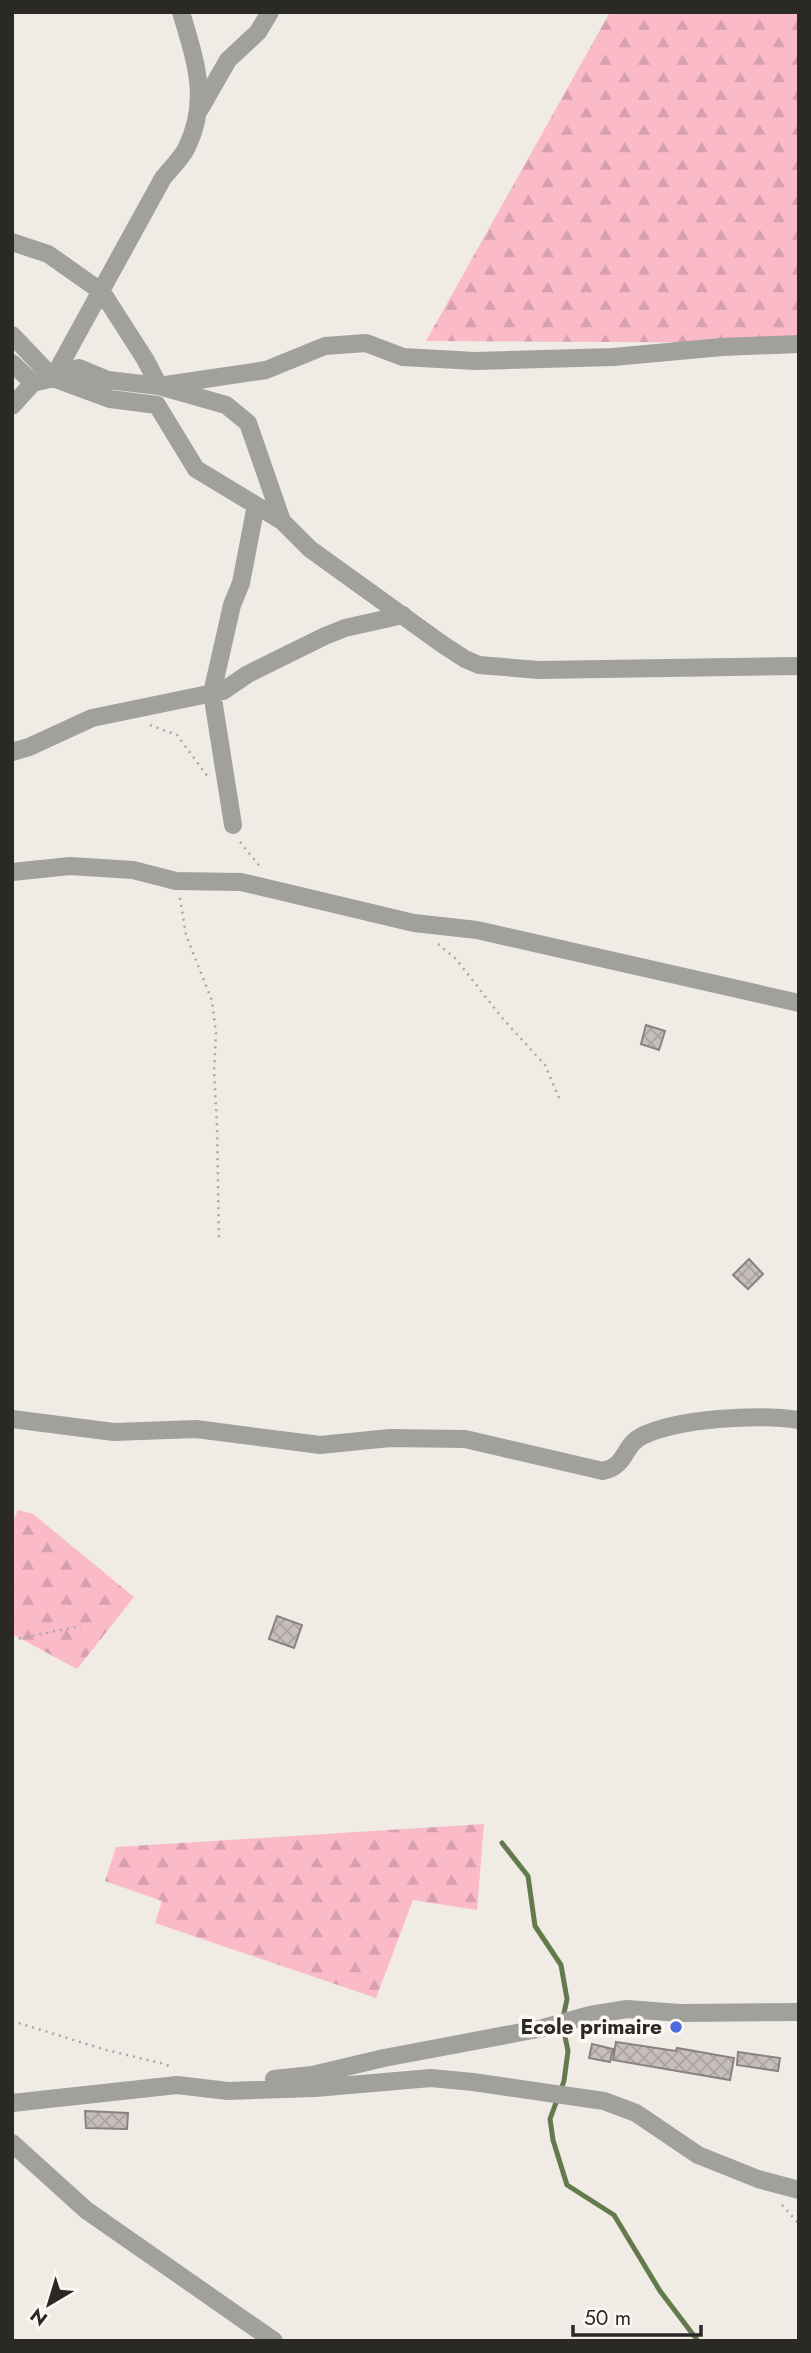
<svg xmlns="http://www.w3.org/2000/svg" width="811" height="2353" viewBox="0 0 811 2353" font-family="Jost,sans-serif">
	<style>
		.forest { fill: url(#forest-firs) }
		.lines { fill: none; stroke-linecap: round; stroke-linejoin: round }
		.stream { stroke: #627b4c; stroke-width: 5 }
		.building { fill: url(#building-cross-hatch); stroke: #8a8280; stroke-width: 2 }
		.path { stroke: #aba6a1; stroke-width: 2.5; stroke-dasharray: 2 5; stroke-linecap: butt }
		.minor { stroke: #a0a09d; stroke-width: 18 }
		.poi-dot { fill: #4d6ce0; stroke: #fef8f2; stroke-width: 2.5 }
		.labels { text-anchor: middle; stroke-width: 7; stroke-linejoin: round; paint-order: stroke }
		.poi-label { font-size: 21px; font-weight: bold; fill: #2b2926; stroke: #fef8f2; text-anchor: end }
	</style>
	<defs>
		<pattern id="forest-firs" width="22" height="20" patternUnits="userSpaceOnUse" patternTransform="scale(1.75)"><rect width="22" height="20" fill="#fabac8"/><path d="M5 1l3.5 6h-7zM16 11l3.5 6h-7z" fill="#d6a0ac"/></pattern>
		<pattern id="building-cross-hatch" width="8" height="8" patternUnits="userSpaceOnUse" patternTransform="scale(1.75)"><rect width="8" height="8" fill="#c6bebb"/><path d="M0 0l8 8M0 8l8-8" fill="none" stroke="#aaa3a1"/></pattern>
	</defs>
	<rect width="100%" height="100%" fill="#f1ebe5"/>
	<path class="forest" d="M 610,12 L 799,12 L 799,343 L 426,341 Z
		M 18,1510 L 33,1514 L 134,1597 L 77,1669 L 12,1634 L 12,1524 Z
		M 484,1824 L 477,1910 L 413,1900 L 376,1998 L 155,1923 L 162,1901 L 105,1881 L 116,1847 Z"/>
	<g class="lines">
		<path class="stream" d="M 502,1843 L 528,1876 L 535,1926 L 561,1965 L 567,1999 L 563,2018
			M 563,2027 L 568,2051 L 564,2081 L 550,2119 L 553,2140 L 567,2185 L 614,2215 L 660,2291 L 698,2341"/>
	</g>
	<path class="building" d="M 646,1025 L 665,1031 L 659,1050 L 641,1044 Z
		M 749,1259 L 763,1274 L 748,1289 L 733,1275 Z
		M 277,1616 L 302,1625 L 294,1648 L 269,1639 Z
		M 616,2042 L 676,2051 L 677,2048 L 734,2058 L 730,2080 L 613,2060 Z
		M 592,2044 L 613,2049 L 610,2062 L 589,2058 Z
		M 738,2052 L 780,2058 L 778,2071 L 737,2065 Z
		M 85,2111 L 128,2113 L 127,2129 L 86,2128 Z"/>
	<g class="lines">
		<path class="path" d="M 150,725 L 177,735 L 208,777
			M 240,842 L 262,869
			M 180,898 L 186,935 L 212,1001 L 216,1033 L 214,1071 L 217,1125 L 219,1242
			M 438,944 L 456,959 L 503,1019 L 545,1065 L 559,1098
			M 12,1640 L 81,1626
			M 12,2021 L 106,2050 L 165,2064 L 173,2068
			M 782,2205 L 799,2224"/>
		<path class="minor" d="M 200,109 L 228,60 L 258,32 L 270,12
			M 12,242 L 48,254 L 102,292 L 145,359 L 159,386 L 226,405 L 248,423 L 282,521 L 310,549 L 442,644 L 465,659 L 479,665 L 539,670 L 799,666
			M 12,335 L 53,378 L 110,399 L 157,405 L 196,469 L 282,521
			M 12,363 L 33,383
			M 53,378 L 79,368 L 108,380 L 159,386 L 266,370 L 325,346 L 366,343 L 403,357 L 475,361 L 613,357 L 722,347 L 799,344
			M 12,406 L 33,383 L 53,378 L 163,178 C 171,168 182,158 187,147 C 210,99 195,60 181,12
			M 12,752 L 29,747 L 92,718 L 223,691 L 248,674 L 325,636 L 345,628 L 403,615
			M 233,825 L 212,693 L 232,605 L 241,583 L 256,505
			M 12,872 L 70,866 L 133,870 L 176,881 L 241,882 L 414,923 L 477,930 L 799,1003
			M 12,1419 L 114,1432 L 196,1429 L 320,1445 L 390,1438 L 465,1439 L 603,1471 C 627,1466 623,1445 642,1436 C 679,1418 758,1414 799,1420
			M 274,2079 L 312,2075 L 384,2058 L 543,2028 L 590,2015 L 627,2009 L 680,2013 L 799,2012
			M 12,2103 L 177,2085 L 228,2091 L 315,2088 L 431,2078 L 473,2082 L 604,2101 L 636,2113 L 698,2155 L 758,2179 L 799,2190
			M 12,2143 L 86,2210 L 274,2341"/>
	</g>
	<circle class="poi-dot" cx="676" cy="2027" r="7"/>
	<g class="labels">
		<g class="poi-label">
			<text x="662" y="2034">Ecole primaire</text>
		</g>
	</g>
	<rect width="811" height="2353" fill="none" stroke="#2b2926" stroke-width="28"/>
	<g transform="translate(49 2304) rotate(218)" stroke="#fef8f2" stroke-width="5" paint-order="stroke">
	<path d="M0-5L12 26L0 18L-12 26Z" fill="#2b2926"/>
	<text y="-10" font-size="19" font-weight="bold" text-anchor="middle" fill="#2b2926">N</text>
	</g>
	<path d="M573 2325v10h128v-10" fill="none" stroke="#2b2926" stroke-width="3.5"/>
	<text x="584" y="2325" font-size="21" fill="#2b2926" stroke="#fef8f2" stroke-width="5" paint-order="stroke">50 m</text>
</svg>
